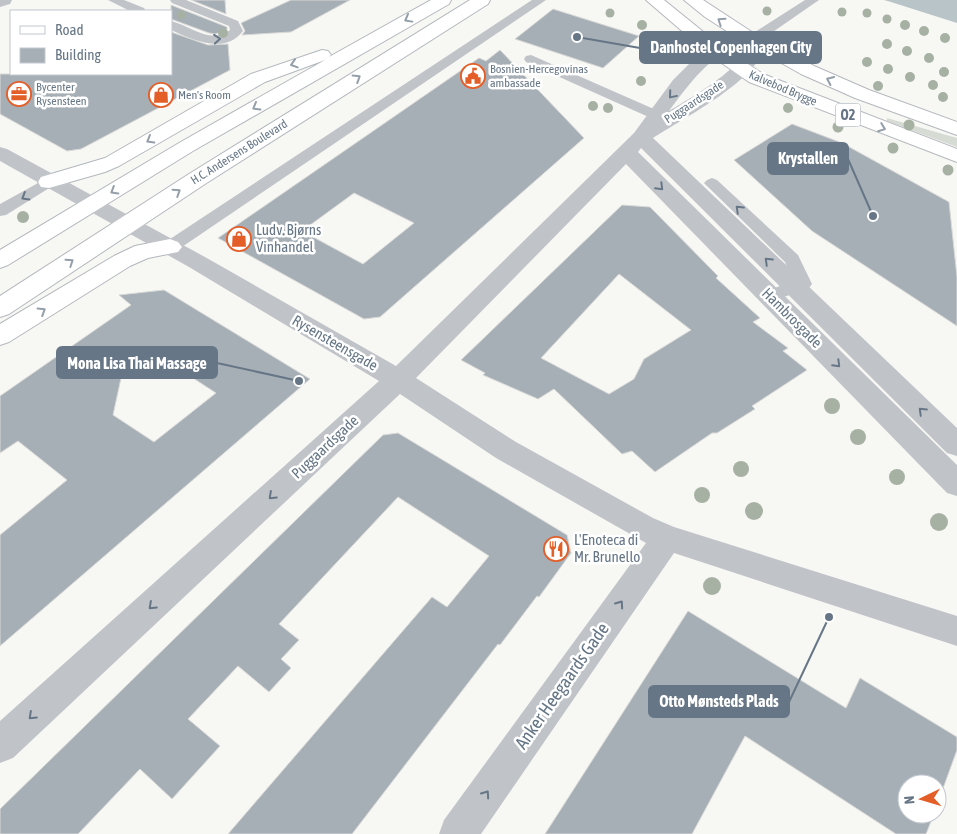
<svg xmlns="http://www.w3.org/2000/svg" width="957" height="834" viewBox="0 0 957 834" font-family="'Asap Condensed',sans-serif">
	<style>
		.green { fill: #d6dcd4 }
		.water { fill: #b9c4c9 }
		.building { fill: #a7afb6; stroke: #d9d9d7; fill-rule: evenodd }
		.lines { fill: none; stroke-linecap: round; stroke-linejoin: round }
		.secondary-casing { stroke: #b3b8bd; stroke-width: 2 }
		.primary-casing { stroke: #b4b8bd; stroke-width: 2 }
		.lane { fill: #c0c4c9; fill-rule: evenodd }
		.street { fill: #c0c4c9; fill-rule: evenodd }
		.secondary { fill: #fff; fill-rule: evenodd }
		.primary { fill: #fff; fill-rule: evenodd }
		.tree { fill: #a7b1a3 }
		.oneway { stroke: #949faa }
		.oneway2 { stroke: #667686 }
		.labels { text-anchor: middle; stroke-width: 5; stroke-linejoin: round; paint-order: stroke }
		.far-poi-label { font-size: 12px; fill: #667686; stroke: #fff; text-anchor: start }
		.far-street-label { font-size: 12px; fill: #667686; stroke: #fff }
		.shield { fill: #fff; stroke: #949faa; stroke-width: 1 }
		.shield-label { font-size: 14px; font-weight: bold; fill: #667686 }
		.poi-label { font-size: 15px; fill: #667686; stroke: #fff; text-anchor: start }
		.street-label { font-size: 15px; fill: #667686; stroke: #fff }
		.near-street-label { font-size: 18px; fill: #667686; stroke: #fff }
		.leader { fill: none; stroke: #667686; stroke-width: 2 }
		.callout-dot { fill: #667686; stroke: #fff; stroke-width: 2 }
		.callout { fill: #667686; stroke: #667686; stroke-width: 2 }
		.callout-label { font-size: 16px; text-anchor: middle; font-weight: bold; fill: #fff }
	</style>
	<rect width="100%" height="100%" fill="#f7f7f4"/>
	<path class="green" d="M 887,118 L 957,138 L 957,147 L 887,121 Z"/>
	<path class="water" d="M 884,0 L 957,0 L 957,23 L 891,2 Z"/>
	<path class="building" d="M 191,0 L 225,0 L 226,14 Z
		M 291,0 L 350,0 L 291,32 L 242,35 L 245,31 L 241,23 Z
		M 171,5 L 227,27 L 227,30 L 215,34 L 209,33 L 171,19 Z
		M 553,9 L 639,36 L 603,68 L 515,39 Z
		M 171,32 L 208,45 L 228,44 L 230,70 L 81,149 L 67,151 L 0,114 L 0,74 L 171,74 Z
		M 500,50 L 584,138 L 380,317 L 364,319 L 218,238 L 479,58 L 486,61 ZM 354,193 L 414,223 L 363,264 L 302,231 Z
		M 792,124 L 842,143 L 949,202 L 957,277 L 957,326 L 812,231 L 734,160 Z
		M 622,205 L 650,207 L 718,276 L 716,278 L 760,318 L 753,322 L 788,348 L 783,351 L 807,370 L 752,406 L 755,409 L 717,433 L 712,433 L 655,472 L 632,451 L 622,454 L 554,389 L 538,399 L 483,375 L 485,373 L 461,360 ZM 619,274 L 691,330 L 644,359 L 634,379 L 609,394 L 541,358 Z
		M 164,290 L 310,379 L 0,646 L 0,535 L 67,480 L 18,441 L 0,453 L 0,396 L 131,305 L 119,295 ZM 150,350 L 216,393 L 154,442 L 113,415 L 123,369 Z
		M 398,433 L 567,535 L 571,553 L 539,597 L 537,596 L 500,645 L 498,644 L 352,834 L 228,834 L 432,597 L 447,607 L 489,556 L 398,497 L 279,624 L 299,640 L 281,659 L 291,668 L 269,692 L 238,666 L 188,719 L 220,746 L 172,799 L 140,769 L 78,834 L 0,834 L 0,809 L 383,435 Z
		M 688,611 L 846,708 L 860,678 L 957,737 L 957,750 L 937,805 L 937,784 L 907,784 L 907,814 L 934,814 L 926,834 L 896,834 L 745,736 L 692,834 L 545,834 Z"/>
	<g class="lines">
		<defs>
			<path id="secondary" d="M 431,0 L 451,0 L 449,4 L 193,151 L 8,265 L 0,268 L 0,250 L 179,143 L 325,60 L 265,82 L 119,166 L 105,172 L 49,188 L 41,187 L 38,182 L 41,177 L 105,158 L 251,74 L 322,50 L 328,51 L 331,55 L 329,57 Z
				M 470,0 L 490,0 L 488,4 L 205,184 L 9,314 L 0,317 L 0,296 L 189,174 Z
				M 170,239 L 178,242 L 182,247 L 178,252 L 148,258 L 130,266 L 9,342 L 0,345 L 0,324 L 114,256 L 135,246 Z"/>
			<path id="primary" d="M 646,0 L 664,0 L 722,47 L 763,74 L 957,149 L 957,162 L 749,82 L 710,55 Z
				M 684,0 L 703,0 L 755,34 L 814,66 L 869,90 L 957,122 L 957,135 L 855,98 L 801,74 L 742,41 L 705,17 Z"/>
		</defs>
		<use href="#secondary" class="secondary-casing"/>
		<use href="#primary" class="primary-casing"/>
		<path class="lane" d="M 108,0 L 124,0 L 144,8 L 146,11 L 130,11 Z
			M 170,0 L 186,0 L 238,21 L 243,31 C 225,55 193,40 171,30 L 171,21 C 191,26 211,45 230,30 L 229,26 L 172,3 Z
			M 532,0 L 546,0 L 176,251 L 170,252 L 164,251 L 162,247 L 164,243 Z
			M 805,0 L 819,0 L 757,43 L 747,43 L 746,40 L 747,37 Z
			M 531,55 L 672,117 L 674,120 L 672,123 L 662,123 L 526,62 L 524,59 L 526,56 Z
			M 49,177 L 54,179 L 57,182 L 54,185 L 6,215 L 0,216 L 0,204 Z
			M 712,178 L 717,180 L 798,255 L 812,284 L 809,288 L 770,302 L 764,300 L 761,296 L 764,292 L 793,281 L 785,262 L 707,186 L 704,183 L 707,180 Z"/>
		<path class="street" d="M 0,0 L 12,0 L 10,4 L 0,7 Z
			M 752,35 L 758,36 L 763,50 C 755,81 681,120 653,138 L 957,428 L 957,456 L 947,453 L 641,148 L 638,152 L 957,465 L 957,496 L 947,493 L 626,164 L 416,378 L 516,442 L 653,518 L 674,527 L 957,616 L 957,646 L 674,553 L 481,834 L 439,834 L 444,820 L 646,543 L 496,458 L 400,394 L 13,758 L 0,763 L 0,721 L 379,381 L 189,267 L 0,161 L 0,147 L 7,149 L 205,257 L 396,366 L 634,133 L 673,80 L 698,55 L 723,39 ZM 745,46 C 745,68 687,100 669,111 C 687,87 713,49 745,46 Z"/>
		<use href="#secondary" class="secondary"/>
		<use href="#primary" class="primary"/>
	</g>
	<g class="tree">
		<circle cx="767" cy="11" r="4.5"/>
		<circle cx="842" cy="12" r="4.5"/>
		<circle cx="610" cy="13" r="4.5"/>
		<circle cx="867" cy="13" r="4.5"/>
		<circle cx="181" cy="15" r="4.5"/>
		<circle cx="887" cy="19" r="4.5"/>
		<circle cx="642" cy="25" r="5"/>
		<circle cx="905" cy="25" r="5"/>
		<circle cx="924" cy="31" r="5"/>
		<circle cx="223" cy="33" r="5"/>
		<circle cx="945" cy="38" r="5"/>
		<circle cx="887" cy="44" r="5"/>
		<circle cx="907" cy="51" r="5"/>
		<circle cx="929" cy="58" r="5"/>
		<circle cx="867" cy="62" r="5"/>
		<circle cx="888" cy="69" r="5"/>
		<circle cx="944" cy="72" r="5"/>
		<circle cx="910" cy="77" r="5"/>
		<circle cx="641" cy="81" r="5"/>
		<circle cx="933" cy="85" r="5"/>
		<circle cx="878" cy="86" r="5"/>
		<circle cx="943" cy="97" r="5"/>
		<circle cx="593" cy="106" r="5"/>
		<circle cx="608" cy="108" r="5"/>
		<circle cx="788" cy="108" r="5"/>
		<circle cx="909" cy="125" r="5.5"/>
		<circle cx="838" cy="127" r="5.5"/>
		<circle cx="893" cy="148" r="5.5"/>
		<circle cx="948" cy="170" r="5.5"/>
		<circle cx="23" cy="217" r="6"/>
		<circle cx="832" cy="406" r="8"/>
		<circle cx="858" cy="437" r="8"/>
		<circle cx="741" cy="469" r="8"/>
		<circle cx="897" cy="477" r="8"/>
		<circle cx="702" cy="495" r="8"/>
		<circle cx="754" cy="511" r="9"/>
		<circle cx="939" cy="522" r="9"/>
		<circle cx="712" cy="586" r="9"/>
	</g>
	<defs><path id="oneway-chevron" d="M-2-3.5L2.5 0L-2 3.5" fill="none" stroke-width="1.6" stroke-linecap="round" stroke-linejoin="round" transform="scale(1.25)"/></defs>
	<g class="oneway">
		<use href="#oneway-chevron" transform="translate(408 19) rotate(151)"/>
		<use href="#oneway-chevron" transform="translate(721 21) rotate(-146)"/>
		<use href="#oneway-chevron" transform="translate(294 64) rotate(162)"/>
		<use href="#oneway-chevron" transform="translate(357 78) rotate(-32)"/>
		<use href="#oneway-chevron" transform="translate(830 80) rotate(-155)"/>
		<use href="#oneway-chevron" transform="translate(256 107) rotate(150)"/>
		<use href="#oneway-chevron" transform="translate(882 128) rotate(21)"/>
		<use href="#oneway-chevron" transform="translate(150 140) rotate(150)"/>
		<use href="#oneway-chevron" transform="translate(114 191) rotate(149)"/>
		<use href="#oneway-chevron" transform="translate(177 192) rotate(-33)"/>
		<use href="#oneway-chevron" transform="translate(70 262) rotate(-34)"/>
		<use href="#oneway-chevron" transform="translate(42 311) rotate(-32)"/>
	</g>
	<g class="oneway2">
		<use href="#oneway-chevron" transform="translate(217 39) rotate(-5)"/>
		<use href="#oneway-chevron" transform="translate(672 95) rotate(130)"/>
		<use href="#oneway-chevron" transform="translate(660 187) rotate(45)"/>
		<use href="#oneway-chevron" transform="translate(25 197) rotate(149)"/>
		<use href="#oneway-chevron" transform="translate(739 209) rotate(-136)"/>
		<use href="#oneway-chevron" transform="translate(768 261) rotate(-136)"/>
		<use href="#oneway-chevron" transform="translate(837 364) rotate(45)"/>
		<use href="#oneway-chevron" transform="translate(922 411) rotate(-136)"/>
		<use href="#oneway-chevron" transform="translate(272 496) rotate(137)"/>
		<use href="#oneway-chevron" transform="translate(620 604) rotate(-55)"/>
		<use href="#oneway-chevron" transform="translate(152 606) rotate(137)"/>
		<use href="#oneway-chevron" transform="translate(32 716) rotate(137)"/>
		<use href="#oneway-chevron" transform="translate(486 794) rotate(-55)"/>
	</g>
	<defs>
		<symbol id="civic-ring" viewBox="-11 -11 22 22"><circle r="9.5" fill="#fff" stroke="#e45e28" stroke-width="1.5"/><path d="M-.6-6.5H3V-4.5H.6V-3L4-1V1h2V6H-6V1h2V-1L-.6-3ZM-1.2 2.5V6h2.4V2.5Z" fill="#e45e28"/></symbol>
		<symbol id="office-ring" viewBox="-11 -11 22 22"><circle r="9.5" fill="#fff" stroke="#e45e28" stroke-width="1.5"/><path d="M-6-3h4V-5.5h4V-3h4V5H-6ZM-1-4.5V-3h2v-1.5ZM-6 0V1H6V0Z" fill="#e45e28"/></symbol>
		<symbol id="shop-ring" viewBox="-11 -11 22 22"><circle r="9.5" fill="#fff" stroke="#e45e28" stroke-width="1.5"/><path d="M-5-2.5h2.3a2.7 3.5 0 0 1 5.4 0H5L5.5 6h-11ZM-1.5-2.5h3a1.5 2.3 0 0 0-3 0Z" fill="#e45e28"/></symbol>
		<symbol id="restaurant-ring" viewBox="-11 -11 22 22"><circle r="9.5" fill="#fff" stroke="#e45e28" stroke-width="1.5"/><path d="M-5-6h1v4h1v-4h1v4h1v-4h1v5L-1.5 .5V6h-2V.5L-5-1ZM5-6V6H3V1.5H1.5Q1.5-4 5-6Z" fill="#e45e28"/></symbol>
	</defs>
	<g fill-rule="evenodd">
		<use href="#civic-ring" x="459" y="62" width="28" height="28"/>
		<use href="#office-ring" x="5" y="80" width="28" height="28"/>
		<use href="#shop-ring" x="147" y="81" width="28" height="28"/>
		<use href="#shop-ring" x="225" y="225" width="28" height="28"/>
		<use href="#restaurant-ring" x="542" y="535" width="28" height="28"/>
	</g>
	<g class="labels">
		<g class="far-poi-label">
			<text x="490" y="73">Bosnien-Hercegovinas<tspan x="490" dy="14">ambassade</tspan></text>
			<text x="36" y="91">Bycenter<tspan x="36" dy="14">Rysensteen</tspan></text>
			<text x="178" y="99">Men's Room</text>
		</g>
		<g class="far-street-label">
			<text transform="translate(783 88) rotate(23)" y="4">Kalvebod Brygge</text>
			<text transform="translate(694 102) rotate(-33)" y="4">Puggaardsgade</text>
			<text transform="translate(239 152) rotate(-32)" y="4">H.C. Andersens Boulevard</text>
		</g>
		<rect class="shield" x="835.5" y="103.5" width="25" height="23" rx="4"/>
		<g class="shield-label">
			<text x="848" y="120">O2</text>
		</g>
		<g class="poi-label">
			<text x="256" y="235">Ludv. Bjørns<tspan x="256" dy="17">Vinhandel</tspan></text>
			<text x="574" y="545">L'Enoteca di<tspan x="574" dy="17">Mr. Brunello</tspan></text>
		</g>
		<g class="street-label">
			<text transform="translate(792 318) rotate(45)" y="5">Hambrosgade</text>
			<text transform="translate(335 343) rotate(30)" y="5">Rysensteensgade</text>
			<text transform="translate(325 447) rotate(-43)" y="5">Puggaardsgade</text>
		</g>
		<g class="near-street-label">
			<text transform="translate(562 686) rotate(-55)" y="6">Anker Heegaards Gade</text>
		</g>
	</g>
	<path class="leader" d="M577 37L640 48M873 216L848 159M299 381L217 363M829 617L789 702"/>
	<g class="callout-dot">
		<circle cx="577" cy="37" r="5"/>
		<circle cx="873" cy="216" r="5"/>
		<circle cx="299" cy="381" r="5"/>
		<circle cx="829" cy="617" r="5"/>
	</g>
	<g class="callout">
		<rect x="640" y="32" width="181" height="31" rx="5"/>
		<rect x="768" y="143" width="80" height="31" rx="5"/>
		<rect x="57" y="347" width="160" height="31" rx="5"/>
		<rect x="649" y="686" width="140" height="31" rx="5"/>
	</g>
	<g class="callout-label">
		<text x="731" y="53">Danhostel Copenhagen City</text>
		<text x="808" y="164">Krystallen</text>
		<text x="137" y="369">Mona Lisa Thai Massage</text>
		<text x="719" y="707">Otto Mønsteds Plads</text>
	</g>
	<rect x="10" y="10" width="162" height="65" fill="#ffffff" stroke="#c2c8cf"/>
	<rect x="20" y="26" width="25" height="8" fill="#ffffff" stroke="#c2c8cf"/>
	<text x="55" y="35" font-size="15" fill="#667686">Road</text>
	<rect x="20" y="48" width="25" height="15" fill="#a7afb6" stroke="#c2c8cf"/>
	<text x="55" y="60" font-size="15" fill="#667686">Building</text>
	<g transform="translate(922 799) rotate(265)"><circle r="24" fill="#ffffff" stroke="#c2c8cf"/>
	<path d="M0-4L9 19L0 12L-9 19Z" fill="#e45e28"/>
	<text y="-8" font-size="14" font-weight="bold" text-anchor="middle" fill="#667686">N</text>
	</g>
</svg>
